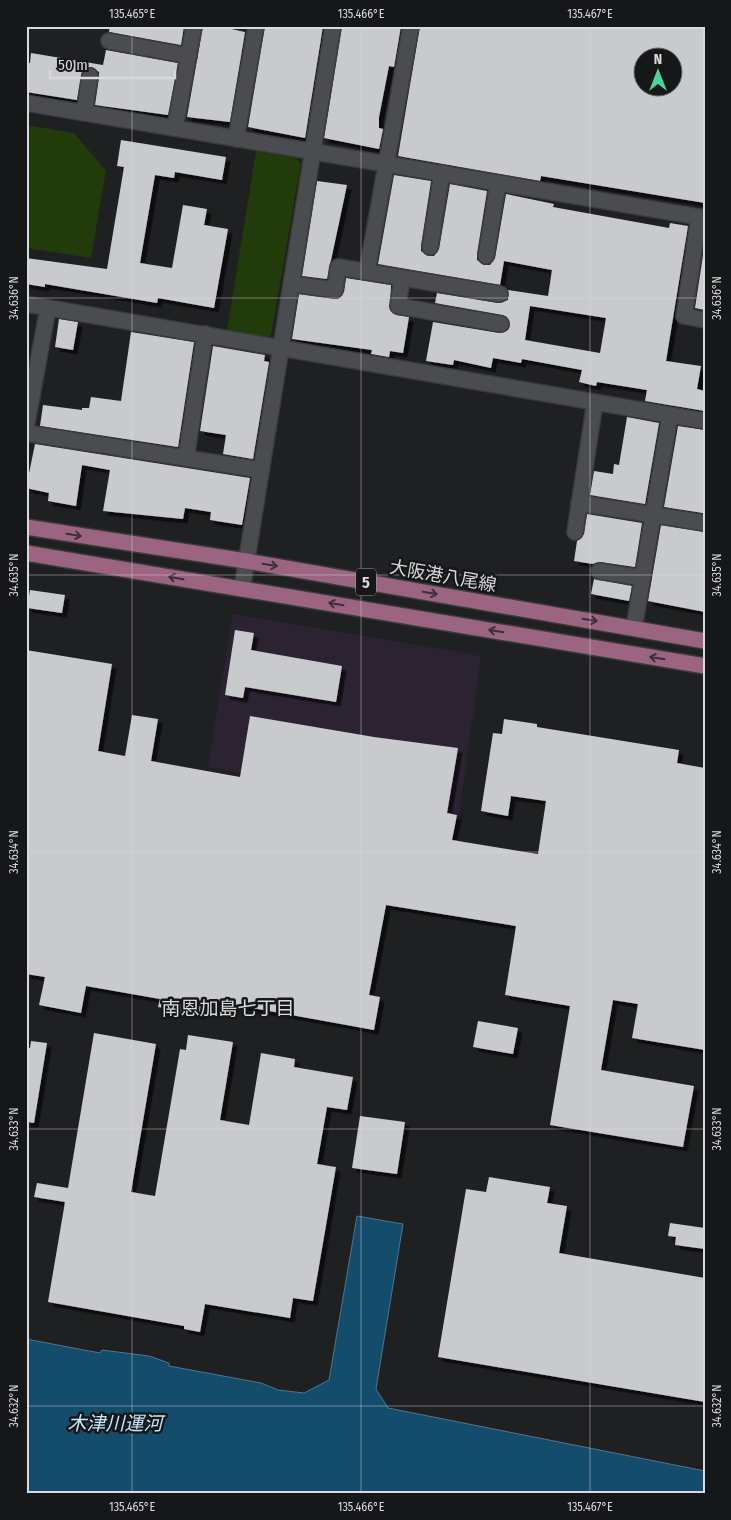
<svg xmlns="http://www.w3.org/2000/svg" width="731" height="1520" viewBox="0 0 731 1520" font-family="'Fira Sans Condensed','Noto Sans JP',sans-serif">
	<style>
		.commercial { fill: #2c2332 }
		.green { fill: #213b0a }
		.water { fill: #134d6b; stroke: #4e778d }
		.building { fill: #c9cacd; fill-rule: evenodd; filter: url(#shadow) }
		.lines { fill: none; stroke-linecap: round; stroke-linejoin: round }
		.minor-casing { stroke: #3b3c3d; stroke-width: 18 }
		.major-casing { stroke: #3b3c3d; stroke-width: 18 }
		.minor { stroke: #4b4c4f; stroke-width: 15 }
		.major { stroke: #9b6480; stroke-width: 15 }
		.oneway { stroke: #3e2e38 }
		.ticks { fill: none; stroke: #d9dadb; stroke-width: 1; stroke-opacity: 0.45 }
		.labels { text-anchor: middle; stroke-width: 5; stroke-linejoin: round; paint-order: stroke }
		.shield { fill: #161719; stroke: #9ea0a1; stroke-width: 1 }
		.shield-label { font-size: 16px; font-weight: bold; fill: #d9dadb }
		.street-label { font-size: 18px; fill: #d9dadb; stroke: #161719 }
		.neighbourhood-label { font-size: 19px; fill: #d9dadb; stroke: #161719 }
		.water-label { font-size: 19px; font-style: italic; fill: #c2e7fe; stroke: #161719 }
		.neatline { fill: none; stroke: #d9dadb; stroke-width: 2 }
		.ticks-label { font-size: 12px; text-anchor: middle; fill: #d9dadb }
	</style>
	<defs>
		<filter id="shadow"><feDropShadow dx="4.5" dy="4.5" stdDeviation="0" flood-color="#0009"/></filter>
	</defs>
	<rect width="100%" height="100%" fill="#1f2022"/>
	<path class="commercial" d="M 233,614 L 481,656 L 459,814 L 208,767 Z"/>
	<path class="green" d="M 26,125 L 74,133 L 106,171 L 91,258 L 26,248 Z
		M 256,151 L 295,158 L 301,163 L 271,335 L 266,338 L 227,331 Z"/>
	<path class="water" d="M 357,1216 L 403,1224 L 376,1389 L 388,1408 L 705,1471 L 705,1494 L 26,1494 L 26,1339 L 100,1353 L 102,1350 L 149,1356 L 169,1363 L 169,1366 L 261,1383 L 278,1390 L 304,1393 L 329,1380 Z"/>
	<path class="building" d="M 110,26 L 184,26 L 181,45 L 109,32 Z
		M 203,26 L 218,26 L 245,32 L 230,122 L 187,117 Z
		M 265,26 L 323,26 L 305,138 L 248,127 Z
		M 342,26 L 401,26 L 394,67 L 389,66 L 379,117 L 379,128 L 383,129 L 379,149 L 324,138 Z
		M 420,26 L 705,26 L 705,203 L 541,176 L 540,181 L 398,156 ZM 644,58 L 674,58 L 674,88 L 644,88 Z
		M 106,50 L 178,63 L 168,115 L 95,105 L 99,77 L 99,72 L 92,67 L 82,70 L 77,100 L 26,92 L 26,62 L 30,63 L 31,53 L 103,65 Z
		M 121,140 L 226,157 L 222,180 L 175,172 L 174,178 L 155,175 L 140,263 L 172,268 L 183,205 L 207,209 L 204,225 L 228,229 L 214,308 L 158,298 L 157,303 L 45,284 L 45,287 L 26,284 L 26,258 L 107,269 L 124,167 L 117,166 Z
		M 394,175 L 431,181 L 421,246 L 421,251 L 428,256 L 434,256 L 439,249 L 450,184 L 487,191 L 477,254 L 477,260 L 484,265 L 490,265 L 495,258 L 506,194 L 554,204 L 553,207 L 669,228 L 670,223 L 688,226 L 666,361 L 701,366 L 697,389 L 705,391 L 705,411 L 645,401 L 647,390 L 597,382 L 596,386 L 579,382 L 582,370 L 522,359 L 521,363 L 493,358 L 491,368 L 454,360 L 453,365 L 426,361 L 433,322 L 499,333 L 508,330 L 510,325 L 507,317 L 503,315 L 435,303 L 437,293 L 498,303 L 508,300 L 508,290 L 548,296 L 552,270 L 504,261 L 500,285 L 378,264 ZM 530,306 L 606,318 L 600,353 L 525,340 Z
		M 317,181 L 347,185 L 327,279 L 302,276 Z
		M 705,242 L 705,310 L 695,308 Z
		M 346,278 L 391,285 L 390,310 L 396,315 L 409,317 L 403,353 L 390,351 L 389,357 L 371,354 L 372,350 L 292,339 L 299,294 L 338,299 L 344,292 Z
		M 59,319 L 78,322 L 73,350 L 55,347 Z
		M 131,332 L 194,342 L 178,447 L 40,426 L 43,405 L 82,410 L 82,408 L 89,408 L 91,397 L 121,401 Z
		M 213,346 L 265,355 L 264,361 L 269,362 L 253,459 L 223,454 L 226,435 L 200,431 Z
		M 627,417 L 659,423 L 645,504 L 590,495 L 594,471 L 613,474 L 614,464 L 619,465 Z
		M 678,426 L 705,430 L 703,513 L 664,507 Z
		M 35,444 L 250,478 L 242,525 L 210,520 L 211,512 L 185,508 L 183,519 L 103,511 L 110,470 L 82,465 L 76,506 L 48,501 L 49,493 L 26,488 Z
		M 587,514 L 642,523 L 635,567 L 600,562 L 593,564 L 574,561 L 577,541 L 584,534 Z
		M 661,525 L 705,532 L 705,612 L 648,601 Z
		M 594,579 L 632,586 L 629,601 L 591,594 Z
		M 30,590 L 65,595 L 62,613 L 27,608 Z
		M 235,630 L 254,633 L 251,650 L 342,666 L 336,702 L 245,687 L 243,698 L 225,695 Z
		M 26,650 L 112,664 L 98,751 L 125,756 L 132,715 L 158,719 L 151,761 L 240,777 L 250,716 L 374,737 L 458,748 L 447,813 L 457,815 L 452,840 L 538,854 L 546,801 L 511,796 L 508,816 L 481,811 L 493,733 L 502,734 L 504,719 L 537,724 L 537,727 L 679,750 L 677,763 L 705,768 L 705,1050 L 632,1038 L 638,1004 L 613,1000 L 601,1070 L 694,1086 L 683,1147 L 550,1125 L 570,1006 L 505,995 L 516,926 L 386,905 L 369,995 L 380,997 L 374,1030 L 203,999 L 200,1015 L 158,1007 L 160,999 L 86,986 L 81,1013 L 39,1005 L 45,977 L 26,974 Z
		M 478,1021 L 518,1028 L 513,1054 L 473,1047 Z
		M 94,1033 L 156,1044 L 131,1192 L 155,1196 L 180,1049 L 186,1050 L 188,1035 L 233,1042 L 220,1120 L 249,1125 L 261,1053 L 295,1059 L 294,1067 L 353,1077 L 347,1110 L 327,1107 L 317,1164 L 336,1167 L 313,1301 L 293,1298 L 290,1318 L 205,1304 L 200,1332 L 184,1329 L 184,1326 L 48,1302 L 65,1202 L 34,1197 L 37,1183 L 68,1188 Z
		M 31,1041 L 47,1043 L 34,1123 L 26,1122 L 26,1048 L 30,1048 Z
		M 360,1116 L 405,1122 L 397,1174 L 352,1168 Z
		M 489,1177 L 550,1187 L 547,1203 L 567,1206 L 559,1253 L 705,1278 L 705,1402 L 438,1357 L 466,1189 L 486,1192 Z
		M 670,1223 L 705,1228 L 705,1249 L 675,1245 L 676,1237 L 668,1236 Z"/>
	<g class="lines">
		<defs>
			<path id="minor" d="M 109,41 L 189,56
				M 26,103 L 705,218
				M 84,113 L 90,76
				M 175,128 L 194,26
				M 236,139 L 256,26
				M 699,217 L 684,316 L 705,320
				M 430,247 L 442,173
				M 486,256 L 498,183
				M 367,272 L 411,26
				M 402,278 L 398,306 L 501,324
				M 292,284 L 335,290 L 338,267 L 500,294
				M 26,304 L 705,421
				M 26,428 L 48,308
				M 26,433 L 261,470
				M 186,458 L 205,334
				M 579,503 L 705,523
				M 575,532 L 595,402
				M 599,571 L 643,578
				M 242,589 L 333,26
				M 634,628 L 670,415"/>
			<path id="major" d="M 26,527 L 246,561 L 705,641
				M 26,553 L 705,666"/>
		</defs>
		<use href="#minor" class="minor-casing"/>
		<use href="#major" class="major-casing"/>
		<use href="#minor" class="minor"/>
		<use href="#major" class="major"/>
	</g>
	<defs><path id="oneway-shaft" d="M-6 0H5M1.5-3L5.5 0L1.5 3" fill="none" stroke-width="1.6" stroke-linecap="round" stroke-linejoin="round" transform="scale(1.25)"/></defs>
	<g class="oneway">
		<use href="#oneway-shaft" transform="translate(74 535) rotate(9)"/>
		<use href="#oneway-shaft" transform="translate(270 565) rotate(10)"/>
		<use href="#oneway-shaft" transform="translate(176 578) rotate(-170)"/>
		<use href="#oneway-shaft" transform="translate(430 593) rotate(10)"/>
		<use href="#oneway-shaft" transform="translate(336 604) rotate(-171)"/>
		<use href="#oneway-shaft" transform="translate(590 620) rotate(10)"/>
		<use href="#oneway-shaft" transform="translate(496 631) rotate(-171)"/>
		<use href="#oneway-shaft" transform="translate(657 658) rotate(-171)"/>
	</g>
	<path class="ticks" d="M 132,26 L 132,1494M 361,26 L 361,1494M 590,26 L 590,1494M 26,298 L 705,298M 26,575 L 705,575M 26,852 L 705,852M 26,1129 L 705,1129M 26,1406 L 705,1406"/>
	<g class="labels">
		<rect class="shield" x="356" y="568.5" width="20" height="27" rx="4"/>
		<g class="shield-label">
			<text x="366" y="588">5</text>
		</g>
		<g class="street-label">
			<text transform="translate(443 576) rotate(10)" y="6">大阪港八尾線</text>
		</g>
		<g class="neighbourhood-label">
			<text x="228" y="1015">南恩加島七丁目</text>
		</g>
		<g class="water-label">
			<text x="115" y="1430">木津川運河</text>
		</g>
	</g>
	<rect width="731" height="1520" fill="none" stroke="#161719" stroke-width="55"/>
	<g transform="translate(658 72)"><circle r="24" fill="#161719" stroke="#646567"/>
	<path d="M0-4L9 19L0 12L-9 19Z" fill="#4cd39b"/>
	<text y="-8" font-size="14" font-weight="bold" text-anchor="middle" fill="#d9dadb">N</text>
	</g>
	<path d="M50 70v8h125v-8" fill="none" stroke="#d9dadb" stroke-width="2.5"/>
	<text x="58" y="70" font-size="15" fill="#d9dadb" stroke="#161719" stroke-width="4" paint-order="stroke">50 m</text>
	<rect x="28" y="28" width="676" height="1464" class="neatline"/>
	<g class="ticks-label">
		<text x="132" y="18">135.465°E</text>
		<text x="361" y="18">135.466°E</text>
		<text x="590" y="18">135.467°E</text>
		<text transform="translate(14 298) rotate(-90)" y="4">34.636°N</text>
		<text transform="translate(717 298) rotate(-90)" y="4">34.636°N</text>
		<text transform="translate(14 575) rotate(-90)" y="4">34.635°N</text>
		<text transform="translate(717 575) rotate(-90)" y="4">34.635°N</text>
		<text transform="translate(14 852) rotate(-90)" y="4">34.634°N</text>
		<text transform="translate(717 852) rotate(-90)" y="4">34.634°N</text>
		<text transform="translate(14 1129) rotate(-90)" y="4">34.633°N</text>
		<text transform="translate(717 1129) rotate(-90)" y="4">34.633°N</text>
		<text transform="translate(14 1406) rotate(-90)" y="4">34.632°N</text>
		<text transform="translate(717 1406) rotate(-90)" y="4">34.632°N</text>
		<text x="132" y="1511">135.465°E</text>
		<text x="361" y="1511">135.466°E</text>
		<text x="590" y="1511">135.467°E</text>
	</g>
</svg>
